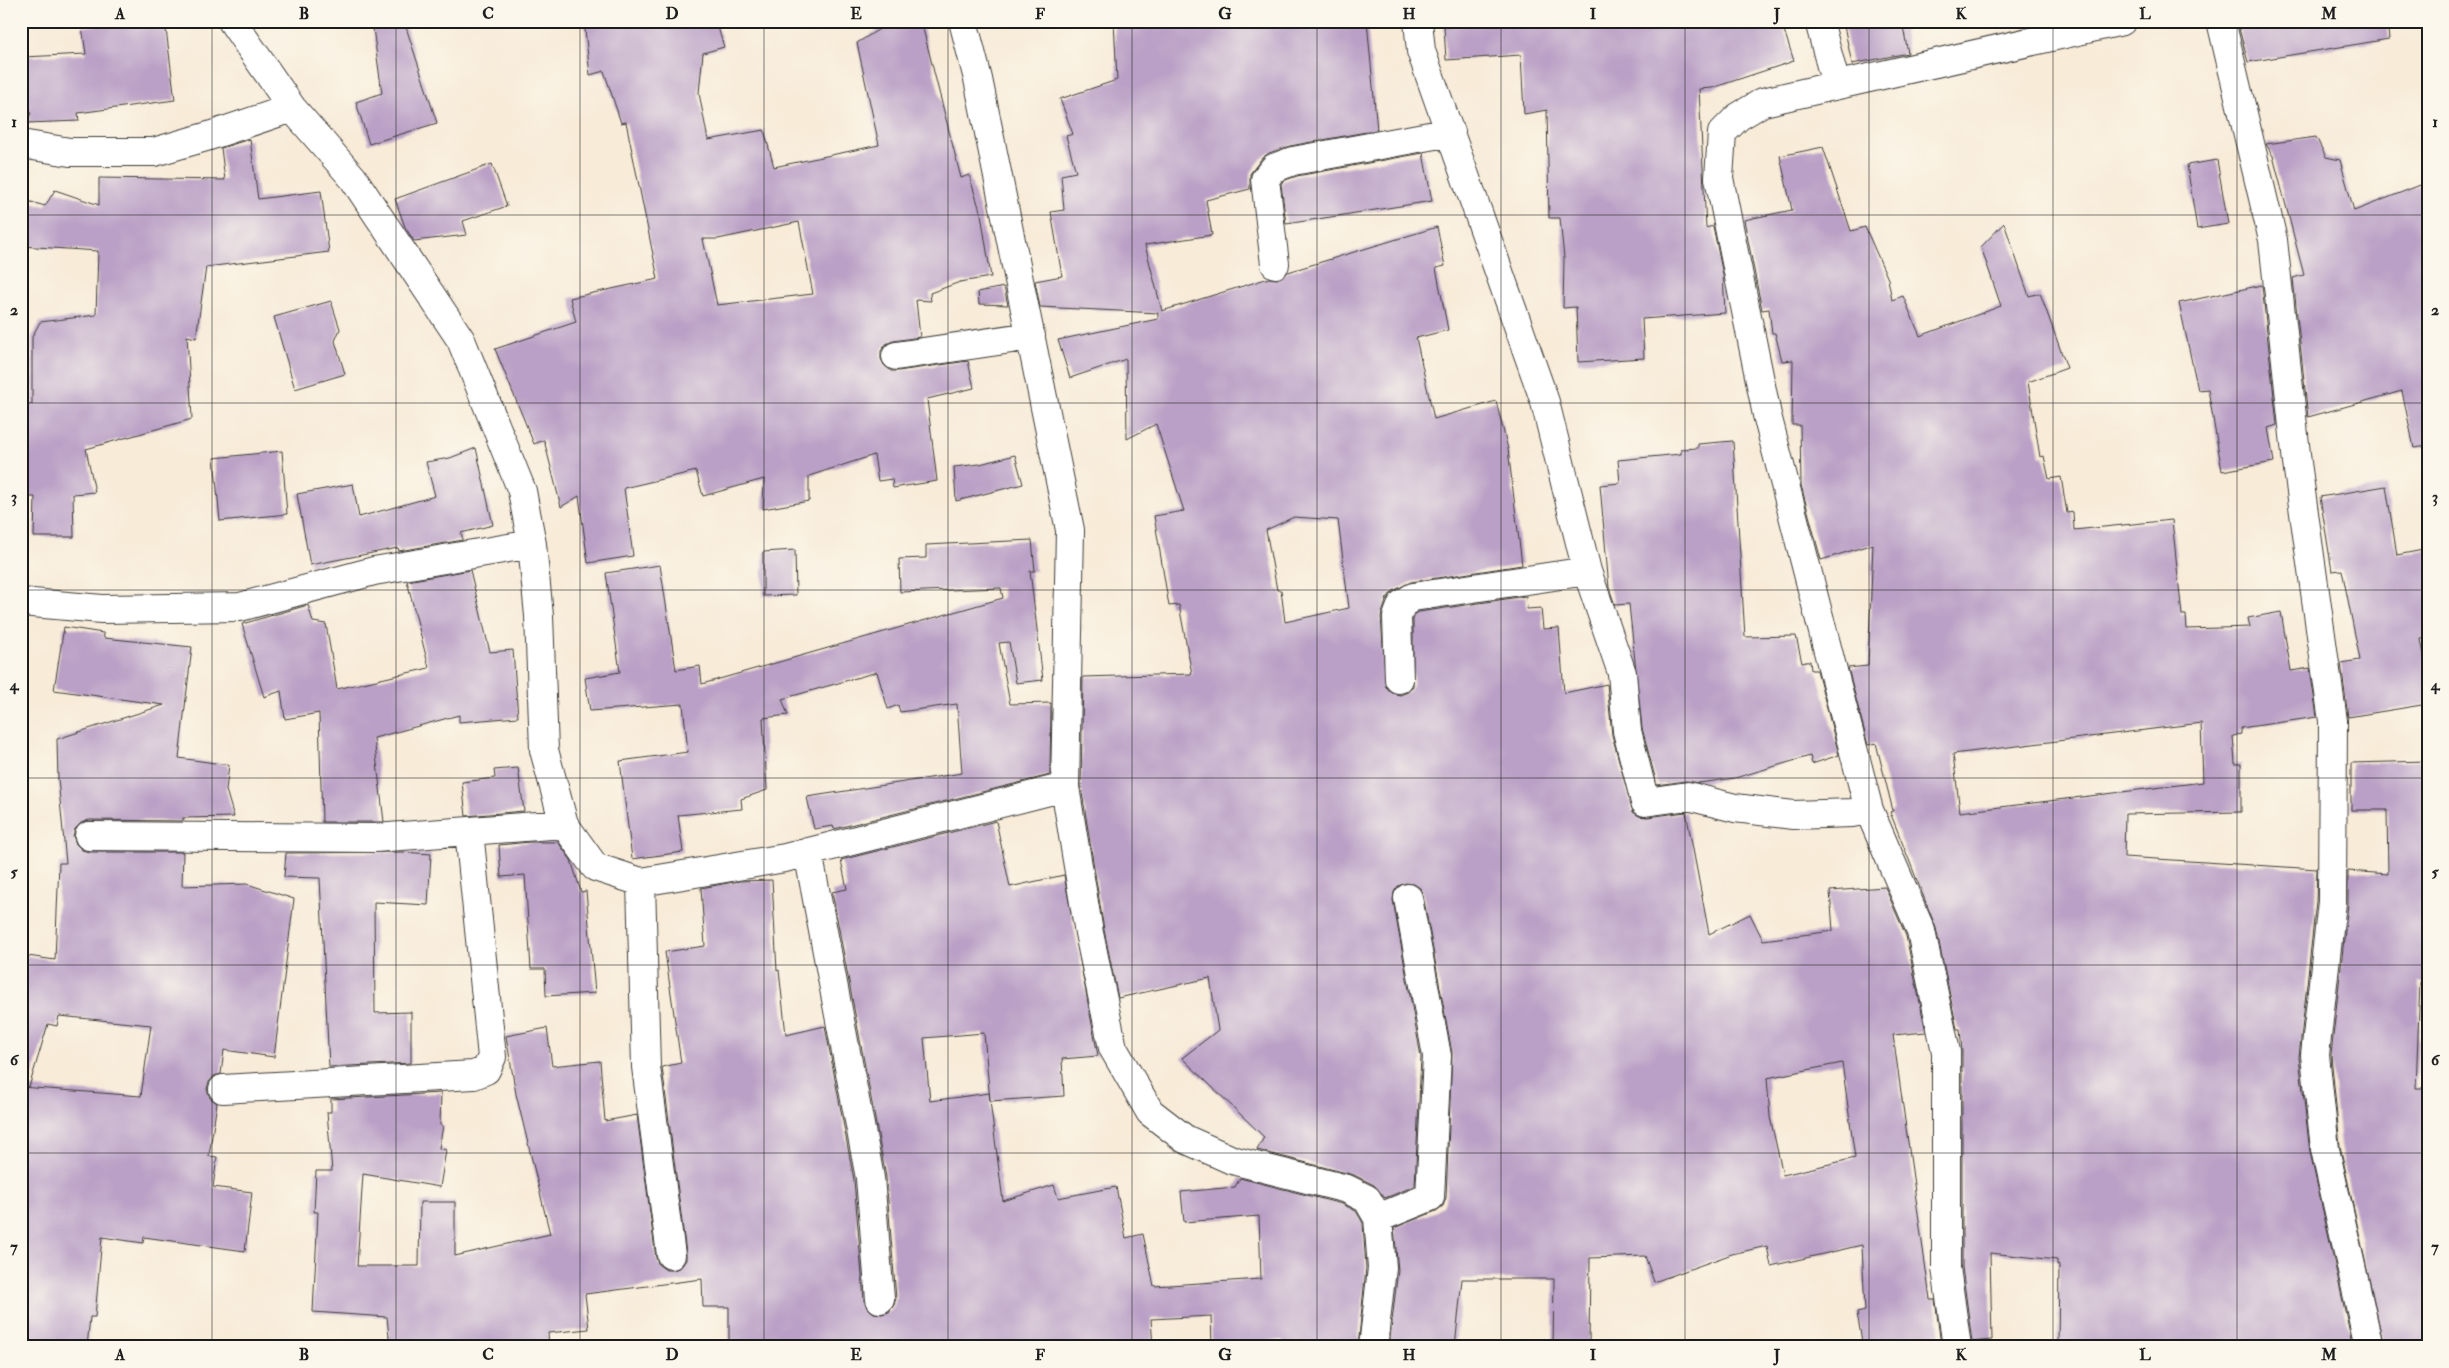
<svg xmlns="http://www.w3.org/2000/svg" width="2449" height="1368" viewBox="0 0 2449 1368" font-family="'IM FELL Double Pica',serif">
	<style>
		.building { fill: #baa0c6; fill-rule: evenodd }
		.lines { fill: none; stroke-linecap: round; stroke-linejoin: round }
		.minor-casing { stroke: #3d3b38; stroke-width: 30 }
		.minor { stroke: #fff; stroke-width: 28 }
		.grid { fill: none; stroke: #1c1c1c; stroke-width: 1; stroke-opacity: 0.55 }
		.neatline { fill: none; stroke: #1c1c1c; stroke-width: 2 }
		.grid-label { font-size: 16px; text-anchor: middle; font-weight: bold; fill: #1c1c1c }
	</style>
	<rect width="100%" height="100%" fill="#fbf7ec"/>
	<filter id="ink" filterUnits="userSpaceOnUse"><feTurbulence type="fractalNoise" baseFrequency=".02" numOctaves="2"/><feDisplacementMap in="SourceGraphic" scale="10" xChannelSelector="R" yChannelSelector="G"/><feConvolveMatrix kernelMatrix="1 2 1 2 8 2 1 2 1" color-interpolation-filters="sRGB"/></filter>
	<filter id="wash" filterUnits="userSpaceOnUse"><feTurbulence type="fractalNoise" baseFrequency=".0096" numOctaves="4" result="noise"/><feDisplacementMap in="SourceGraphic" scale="20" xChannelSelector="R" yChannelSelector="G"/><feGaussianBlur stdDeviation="1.12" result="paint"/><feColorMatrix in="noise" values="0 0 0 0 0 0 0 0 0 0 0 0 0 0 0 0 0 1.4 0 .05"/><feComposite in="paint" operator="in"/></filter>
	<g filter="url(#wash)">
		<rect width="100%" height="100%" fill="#f8ebd8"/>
		<g id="blocks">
			<path class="building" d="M 126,21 L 165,21 L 175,100 L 78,113 L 79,121 L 27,123 L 31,113 L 21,110 L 21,79 L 24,79 L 23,57 L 86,54 L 82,27 Z
				M 372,21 L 404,21 L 437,123 L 369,144 L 356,102 L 382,93 Z
				M 584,21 L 716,21 L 724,47 L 703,53 L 699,93 L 708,140 L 764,130 L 774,167 L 879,145 L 857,43 L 889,23 L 921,21 L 961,178 L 969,175 L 981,214 L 991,277 L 960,282 L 930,293 L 931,301 L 916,300 L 920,337 L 893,341 L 886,344 L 881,351 L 881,359 L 884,365 L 891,371 L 898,371 L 968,361 L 974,388 L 927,399 L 937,481 L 893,488 L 892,479 L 878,481 L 874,455 L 809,476 L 809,501 L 763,509 L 764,479 L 703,496 L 696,471 L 624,488 L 633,556 L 588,563 L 579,496 L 561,507 L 544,440 L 534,444 L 495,349 L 576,322 L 570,298 L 658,279 L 626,122 L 621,123 L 604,71 L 590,75 ZM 799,222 L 813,294 L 717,305 L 703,239 L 718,239 Z
				M 1114,21 L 1367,21 L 1377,130 L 1290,146 L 1269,153 L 1262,158 L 1250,174 L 1250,189 L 1206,200 L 1212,235 L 1145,245 L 1162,311 L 1269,278 L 1277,279 L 1288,272 L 1437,227 L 1445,266 L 1436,268 L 1448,330 L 1416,338 L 1434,419 L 1496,401 L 1508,449 L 1522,565 L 1411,582 L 1393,591 L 1387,598 L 1381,617 L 1386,687 L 1392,693 L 1400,695 L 1408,692 L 1413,686 L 1413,620 L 1415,614 L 1419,612 L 1526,596 L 1527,609 L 1541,608 L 1543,629 L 1559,628 L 1564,693 L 1607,684 L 1612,735 L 1633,812 L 1639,816 L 1647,817 L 1686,812 L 1709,934 L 1750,914 L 1763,940 L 1833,931 L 1830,891 L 1885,887 L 1906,936 L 1926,1032 L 1893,1035 L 1930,1299 L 1935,1299 L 1941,1345 L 1863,1347 L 1857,1313 L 1865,1311 L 1862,1245 L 1771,1266 L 1767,1246 L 1732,1254 L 1654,1282 L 1645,1256 L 1590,1258 L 1589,1347 L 1553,1347 L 1554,1279 L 1462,1279 L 1455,1347 L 1389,1347 L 1398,1270 L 1394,1228 L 1436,1211 L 1443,1206 L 1446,1198 L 1452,1053 L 1423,895 L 1420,888 L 1414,884 L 1406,883 L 1398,886 L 1394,892 L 1393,900 L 1421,1057 L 1415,1186 L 1385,1198 L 1374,1185 L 1354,1175 L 1257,1150 L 1264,1137 L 1182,1058 L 1218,1030 L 1210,978 L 1118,998 L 1104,930 L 1081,786 L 1083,677 L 1192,674 L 1179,605 L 1169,606 L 1154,516 L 1184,511 L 1156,424 L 1127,439 L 1126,359 L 1070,378 L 1058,340 L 1158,319 L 1158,313 L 1040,307 L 1035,281 L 1062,276 L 1051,212 L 1064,210 L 1061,175 L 1076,172 L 1066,136 L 1073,134 L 1060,99 L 1117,80 ZM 1294,517 L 1338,520 L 1349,608 L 1285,622 L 1281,590 L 1277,590 L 1266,530 ZM 1842,1063 L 1855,1158 L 1783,1175 L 1770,1117 L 1767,1078 Z
				M 1534,21 L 1781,21 L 1794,61 L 1712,88 L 1699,89 L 1706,228 L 1713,226 L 1723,275 L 1725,313 L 1642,319 L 1644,358 L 1578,362 L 1576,307 L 1563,308 L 1564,258 L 1560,218 L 1549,218 L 1547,110 L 1524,114 L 1521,55 L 1446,60 L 1444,27 Z
				M 1843,21 L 1902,21 L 1908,53 L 1852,64 Z
				M 2237,21 L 2387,21 L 2389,39 L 2248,62 Z
				M 2316,137 L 2326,157 L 2340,160 L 2354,211 L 2428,182 L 2428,446 L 2414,448 L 2402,391 L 2308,417 L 2293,278 L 2304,275 L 2273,156 L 2266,144 Z
				M 250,139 L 258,199 L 321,191 L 329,252 L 206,267 L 196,338 L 187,336 L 192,419 L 86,449 L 95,492 L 73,494 L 74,537 L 34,537 L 35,497 L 21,497 L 21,404 L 32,404 L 32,337 L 40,322 L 96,315 L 98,251 L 21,246 L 21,199 L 45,206 L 55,190 L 99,205 L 99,178 L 225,180 L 221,148 Z
				M 1823,147 L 1851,231 L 1865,227 L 1888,279 L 1892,300 L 1903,296 L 1920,336 L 2001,306 L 1981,247 L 2004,223 L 2029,296 L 2040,293 L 2067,368 L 2028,382 L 2040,457 L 2044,456 L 2049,479 L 2061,477 L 2067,513 L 2073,512 L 2074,530 L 2172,520 L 2182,615 L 2186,615 L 2187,629 L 2250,627 L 2248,618 L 2281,612 L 2291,671 L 2310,668 L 2317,717 L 2241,728 L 2241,734 L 2233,736 L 2235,764 L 2241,764 L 2241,812 L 2125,814 L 2124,857 L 2317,869 L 2316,901 L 2299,1057 L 2310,1152 L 2353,1347 L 2058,1347 L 2059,1265 L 2057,1266 L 2057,1260 L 1990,1253 L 1992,1340 L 1972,1342 L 1962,1267 L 1962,1052 L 1960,1029 L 1957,1029 L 1936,928 L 1890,812 L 1893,811 L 1876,743 L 1868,745 L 1848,668 L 1868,666 L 1873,544 L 1821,560 L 1801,485 L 1800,425 L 1792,425 L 1793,360 L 1782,361 L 1775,333 L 1772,333 L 1769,309 L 1762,310 L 1744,220 L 1792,210 L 1780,156 ZM 2201,723 L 2203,782 L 1960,812 L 1953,754 Z
				M 1423,153 L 1432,201 L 1286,224 L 1281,184 L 1283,181 L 1297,176 Z
				M 2217,160 L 2228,224 L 2197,229 L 2187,165 Z
				M 492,164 L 507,206 L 463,221 L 467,235 L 414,241 L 405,227 L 395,199 Z
				M 2262,285 L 2277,425 L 2268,428 L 2274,462 L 2222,471 L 2208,389 L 2198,390 L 2179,303 Z
				M 1004,287 L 1008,305 L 979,304 L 978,292 Z
				M 331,301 L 340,329 L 335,341 L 345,374 L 295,389 L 274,317 Z
				M 1733,441 L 1745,637 L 1796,636 L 1802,663 L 1810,661 L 1811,670 L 1817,670 L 1839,755 L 1812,764 L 1810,756 L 1735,778 L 1699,783 L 1686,781 L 1657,785 L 1642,728 L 1629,604 L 1615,605 L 1609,588 L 1600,485 L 1620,483 L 1618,460 L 1681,454 L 1681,449 L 1698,448 L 1698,444 Z
				M 476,448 L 493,525 L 461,533 L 463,540 L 399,551 L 398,548 L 310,565 L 297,494 L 353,484 L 359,517 L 435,496 L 426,462 L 450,458 Z
				M 282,451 L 287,514 L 220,521 L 214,458 Z
				M 1015,455 L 1023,484 L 956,501 L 954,467 L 980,464 Z
				M 2386,486 L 2397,555 L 2428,549 L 2428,638 L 2421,639 L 2428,677 L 2428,704 L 2348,717 L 2341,663 L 2360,660 L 2342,570 L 2332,571 L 2320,497 Z
				M 1032,540 L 1035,571 L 1030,571 L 1043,680 L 1016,683 L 1009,642 L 999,643 L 1010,704 L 1051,703 L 1050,775 L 834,829 L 833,826 L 814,829 L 807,797 L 962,773 L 957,704 L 900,712 L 898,705 L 888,709 L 877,672 L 782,699 L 788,715 L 763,718 L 767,790 L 741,799 L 742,809 L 678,815 L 683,852 L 632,859 L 620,761 L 688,752 L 683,704 L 590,711 L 585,678 L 620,672 L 606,573 L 660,565 L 676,670 L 700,666 L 702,684 L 1003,598 L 1001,588 L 900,592 L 899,559 L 926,558 L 926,545 Z
				M 795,550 L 796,595 L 763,596 L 763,552 Z
				M 470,570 L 490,652 L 513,650 L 518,717 L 459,722 L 459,715 L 374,738 L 384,822 L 322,822 L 319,713 L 285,719 L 281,691 L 264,697 L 242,624 L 308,605 L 313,622 L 326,624 L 337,689 L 429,668 L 407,581 Z
				M 64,627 L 103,633 L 104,638 L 192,647 L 179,758 L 229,765 L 226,790 L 234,817 L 183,818 L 183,821 L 89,820 L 81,823 L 75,829 L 73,836 L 76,844 L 82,850 L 89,852 L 183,852 L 182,886 L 247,884 L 294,899 L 274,1057 L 224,1050 L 221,1074 L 214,1076 L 209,1082 L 207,1089 L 210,1098 L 217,1103 L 209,1156 L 217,1157 L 213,1187 L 252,1192 L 245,1251 L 144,1237 L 143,1243 L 102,1237 L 95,1317 L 90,1317 L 87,1347 L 21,1347 L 21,1087 L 141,1096 L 151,1025 L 59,1016 L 57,1026 L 48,1024 L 29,1087 L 21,1085 L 21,955 L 55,960 L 59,863 L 66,863 L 58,779 L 57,739 L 164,705 L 54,690 Z
				M 2428,761 L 2428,982 L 2420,982 L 2416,1088 L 2426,1088 L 2428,1347 L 2384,1347 L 2340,1146 L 2331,1055 L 2348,904 L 2348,871 L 2388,874 L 2387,810 L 2351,810 L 2351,763 Z
				M 518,768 L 524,811 L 466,816 L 462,782 L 495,778 L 494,770 Z
				M 996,821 L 1010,887 L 1064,875 L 1098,1056 L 1062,1059 L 1064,1096 L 990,1101 L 984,1033 L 924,1038 L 930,1101 L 989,1093 L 1003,1201 L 1054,1185 L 1058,1198 L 1116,1187 L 1126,1238 L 1143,1234 L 1154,1286 L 1261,1279 L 1259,1216 L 1184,1222 L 1181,1192 L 1235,1187 L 1240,1178 L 1342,1204 L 1356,1211 L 1363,1223 L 1366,1268 L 1358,1347 L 1282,1347 L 1283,1340 L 1212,1345 L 1211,1316 L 1151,1319 L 1153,1347 L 729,1347 L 729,1307 L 703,1307 L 702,1279 L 585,1294 L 589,1329 L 548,1333 L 549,1347 L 390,1347 L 387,1317 L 313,1312 L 318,1212 L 314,1212 L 316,1171 L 332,1171 L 327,1112 L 331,1112 L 331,1099 L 441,1093 L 440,1125 L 443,1126 L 439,1148 L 446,1150 L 440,1187 L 363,1174 L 357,1266 L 419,1266 L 420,1202 L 455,1202 L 455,1256 L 550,1234 L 516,1094 L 506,1036 L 547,1028 L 552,1066 L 600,1061 L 605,1121 L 637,1115 L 656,1258 L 659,1265 L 666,1270 L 674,1270 L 681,1267 L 686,1260 L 686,1253 L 662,1067 L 681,1063 L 665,952 L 705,946 L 701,888 L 739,881 L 772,880 L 777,971 L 779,970 L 786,1035 L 825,1026 L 854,1180 L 864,1300 L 867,1308 L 874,1313 L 882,1314 L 889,1312 L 894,1305 L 896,1298 L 886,1177 L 832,892 L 847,889 L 841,860 Z
				M 530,842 L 558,842 L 571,860 L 581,892 L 586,891 L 595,993 L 546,996 L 545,969 L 531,969 L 525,875 L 501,877 L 499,845 Z
				M 402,852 L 431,854 L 428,905 L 374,902 L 375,1013 L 411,1012 L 411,1063 L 329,1067 L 320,878 L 284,877 L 286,853 Z"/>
		</g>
	</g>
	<g filter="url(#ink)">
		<use href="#blocks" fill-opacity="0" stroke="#3d3b38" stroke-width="1"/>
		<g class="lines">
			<defs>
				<path id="minor" d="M 232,21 L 292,108 L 353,178 L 461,340 L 522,491 L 532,544 L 539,616 L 544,750 L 564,824 L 595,867 L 641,882 L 785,858 L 1065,787
					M 963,21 L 978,79 L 1070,530 L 1065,787 L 1089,933 L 1113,1048 L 1150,1112 L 1185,1139 L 1232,1160 L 1347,1189 L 1367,1199 L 1378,1218 L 1382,1268 L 1373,1347
					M 1418,21 L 1421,51 L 1545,402 L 1587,571 L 1622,673 L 1627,731 L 1645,802 L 1688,796 L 1735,808 L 1793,815 L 1852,813 L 1869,810
					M 1819,21 L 1836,85
					M 2221,21 L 2273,240 L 2297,463 L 2333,721 L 2332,902 L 2315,1055 L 2325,1149 L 2369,1347
					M 21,144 L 70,152 L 154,152 L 209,136 L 292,108
					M 1275,264 L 1265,179 L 1274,168 L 1293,161 L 1451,132
					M 896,356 L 1031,336
					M 21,602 L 102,609 L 240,607 L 374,571 L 532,544
					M 1399,679 L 1397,617 L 1402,604 L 1413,597 L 1587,571
					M 89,836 L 375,838 L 564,824
					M 808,852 L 870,1178 L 880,1299
					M 641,882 L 646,1067 L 671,1255
					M 223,1089 L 474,1075 L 486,1070 L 492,1057 L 469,831
					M 1378,1218 L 1430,1197 L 1437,1056 L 1408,898
					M 1957,1347 L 1946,1268 L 1946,1052 L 1921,931 L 1869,810 L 1767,415 L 1719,178 L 1722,133 L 1738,117 L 1763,102 L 2122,21"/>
			</defs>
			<use href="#minor" class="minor-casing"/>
			<use href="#minor" class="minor"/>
		</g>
	</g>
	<path class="grid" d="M 212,21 L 212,1347M 396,21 L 396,1347M 580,21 L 580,1347M 764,21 L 764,1347M 948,21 L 948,1347M 1132,21 L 1132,1347M 1317,21 L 1317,1347M 1501,21 L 1501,1347M 1685,21 L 1685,1347M 1869,21 L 1869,1347M 2053,21 L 2053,1347M 2237,21 L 2237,1347M 21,215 L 2428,215M 21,403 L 2428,403M 21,590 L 2428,590M 21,778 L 2428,778M 21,965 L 2428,965M 21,1153 L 2428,1153"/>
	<rect width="2449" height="1368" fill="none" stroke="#fbf7ec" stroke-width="55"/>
	<rect x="28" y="28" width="2394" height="1312" class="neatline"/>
	<g class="grid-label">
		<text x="120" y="19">A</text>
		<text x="304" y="19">B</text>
		<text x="488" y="19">C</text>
		<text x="672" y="19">D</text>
		<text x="856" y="19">E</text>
		<text x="1040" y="19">F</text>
		<text x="1225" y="19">G</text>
		<text x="1409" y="19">H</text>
		<text x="1593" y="19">I</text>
		<text x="1777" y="19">J</text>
		<text x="1961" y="19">K</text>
		<text x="2145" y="19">L</text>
		<text x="2329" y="19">M</text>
		<text x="14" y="127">1</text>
		<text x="2435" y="127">1</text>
		<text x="14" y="315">2</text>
		<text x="2435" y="315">2</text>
		<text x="14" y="502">3</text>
		<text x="2435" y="502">3</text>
		<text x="14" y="690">4</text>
		<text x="2435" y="690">4</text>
		<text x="14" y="877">5</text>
		<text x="2435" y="877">5</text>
		<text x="14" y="1065">6</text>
		<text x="2435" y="1065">6</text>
		<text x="14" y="1252">7</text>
		<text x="2435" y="1252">7</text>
		<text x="120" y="1360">A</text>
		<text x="304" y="1360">B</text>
		<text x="488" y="1360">C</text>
		<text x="672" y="1360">D</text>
		<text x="856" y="1360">E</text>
		<text x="1040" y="1360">F</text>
		<text x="1225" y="1360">G</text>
		<text x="1409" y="1360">H</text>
		<text x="1593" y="1360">I</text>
		<text x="1777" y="1360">J</text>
		<text x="1961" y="1360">K</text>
		<text x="2145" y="1360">L</text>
		<text x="2329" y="1360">M</text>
	</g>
</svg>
